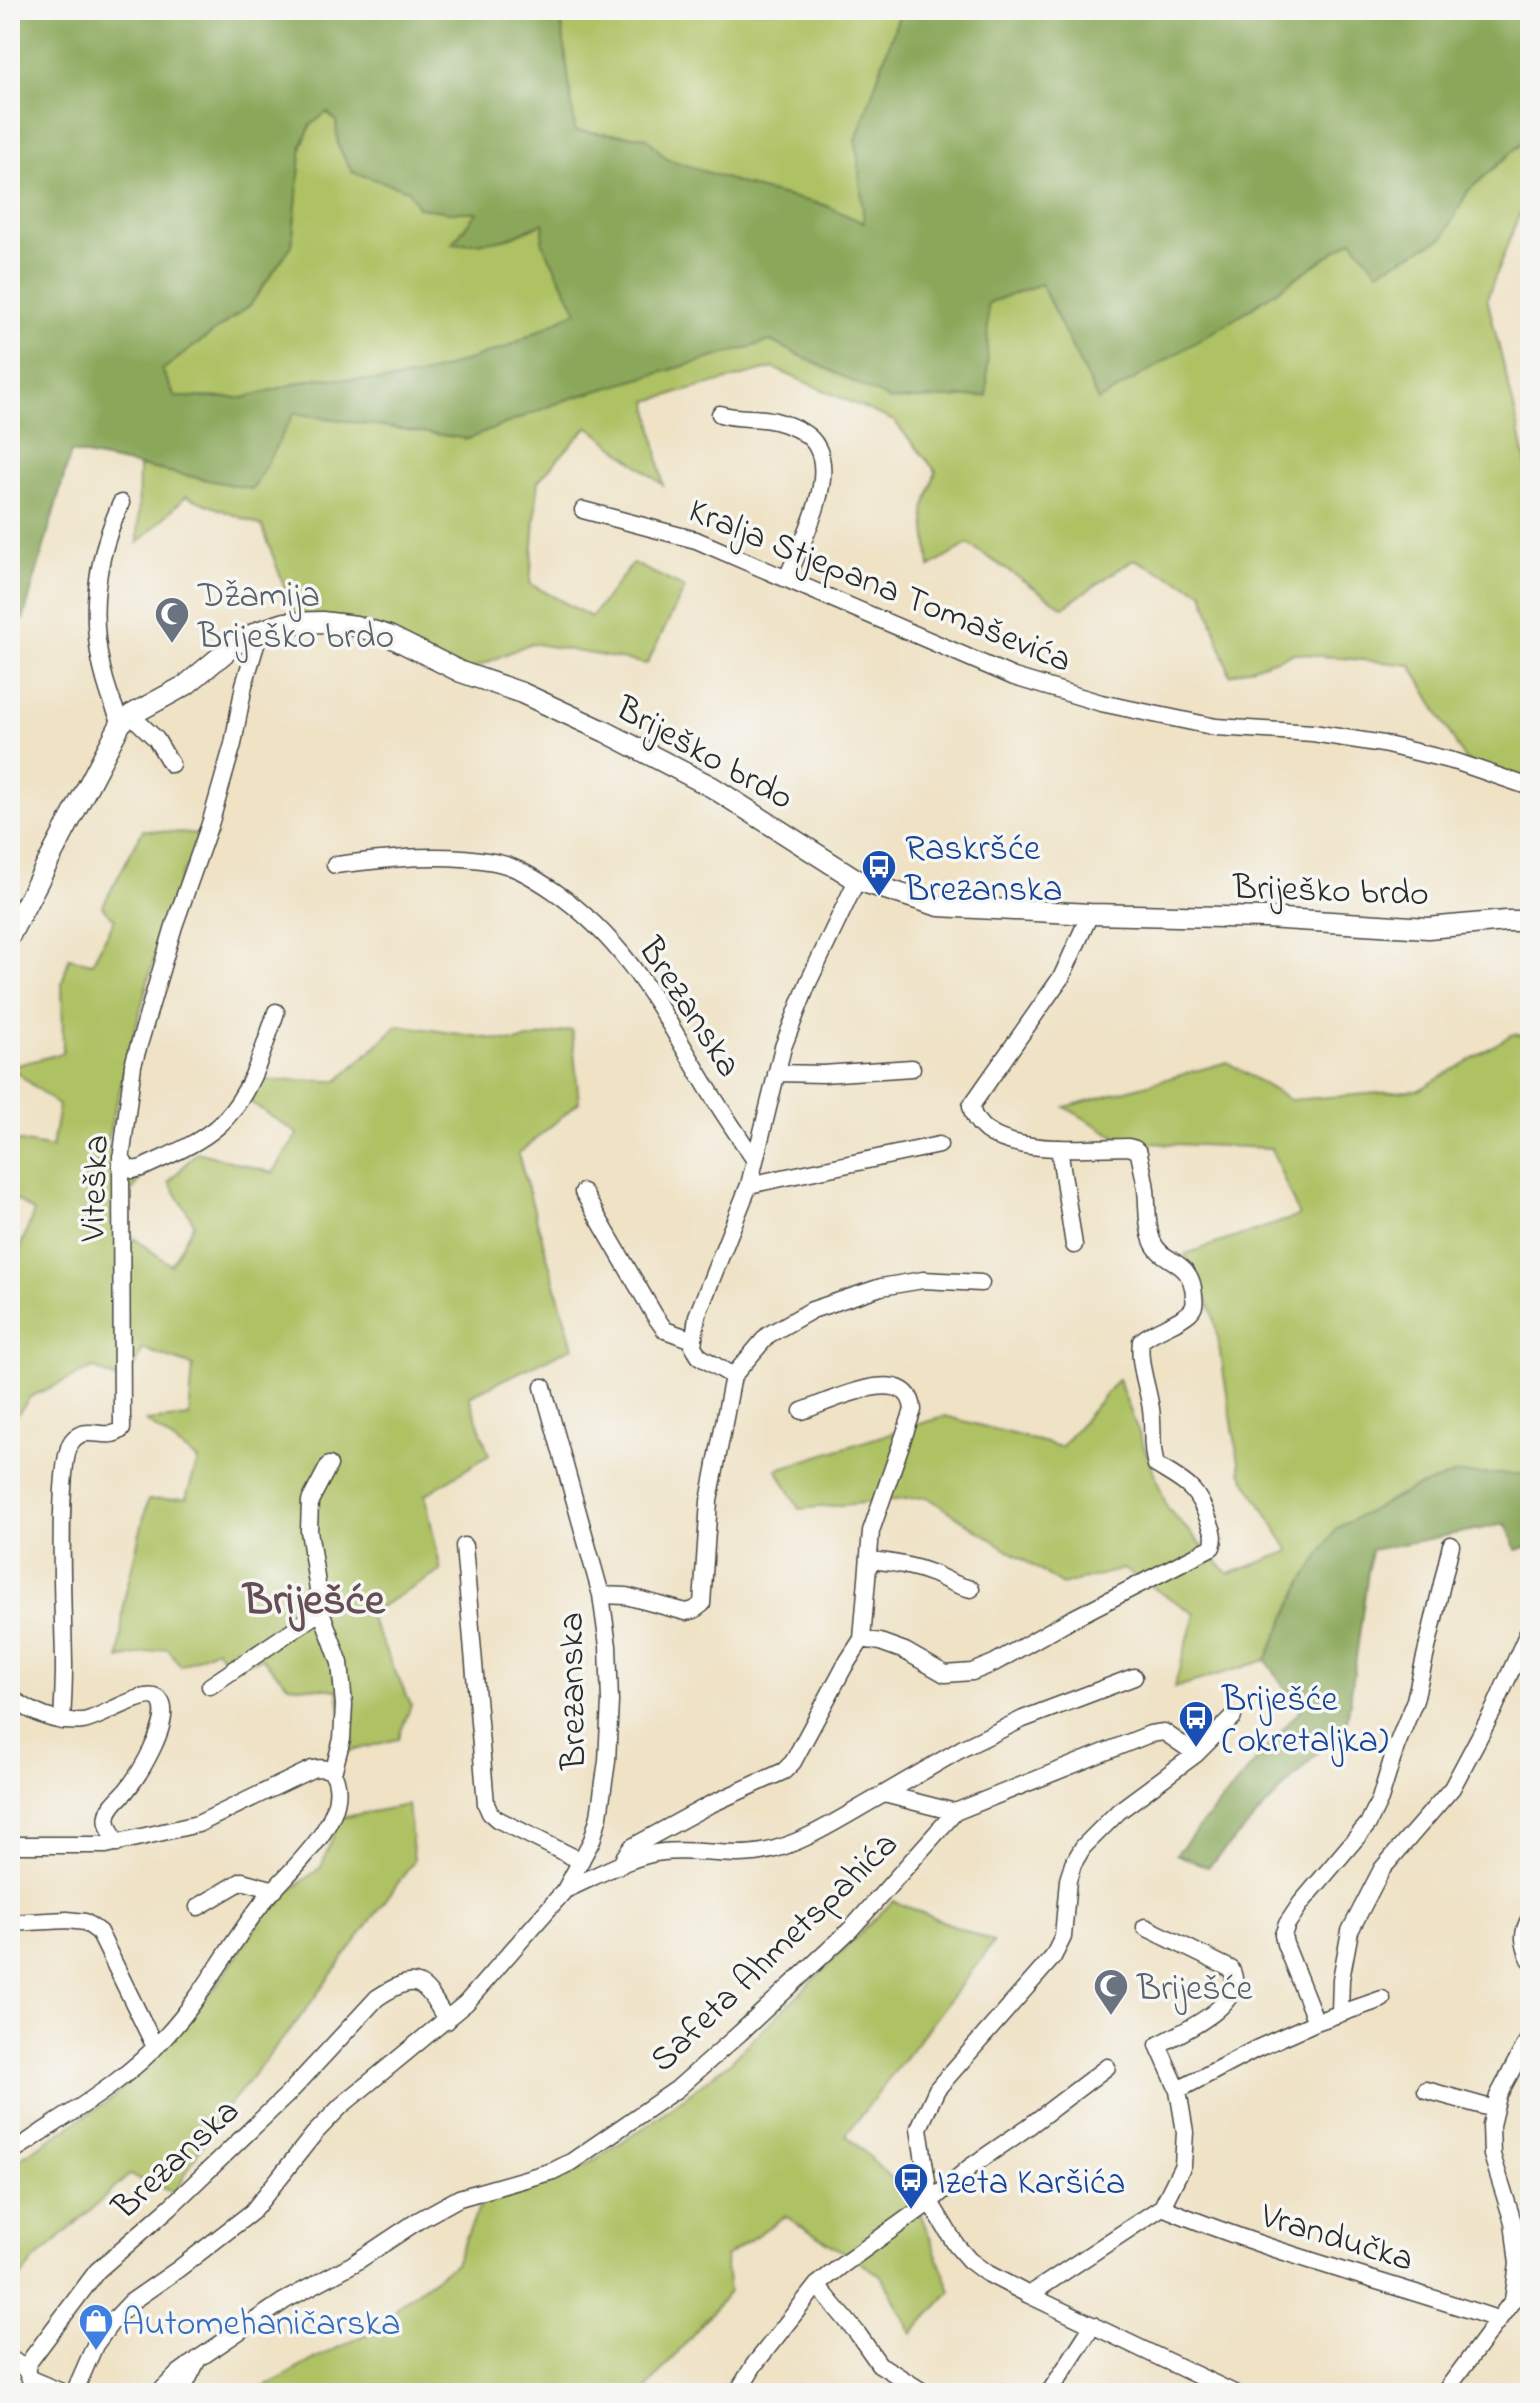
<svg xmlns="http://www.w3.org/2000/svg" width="1540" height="2403" viewBox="0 0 1540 2403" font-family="'Indie Flower',sans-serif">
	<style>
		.green { fill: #aec164; stroke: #6c7648; stroke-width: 2 }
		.forest { fill: #8aa75a; stroke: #5a6942; stroke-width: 2; fill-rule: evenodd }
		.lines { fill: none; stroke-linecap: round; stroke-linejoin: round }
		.minor-casing { stroke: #484642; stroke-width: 19 }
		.tertiary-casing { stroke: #484642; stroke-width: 23 }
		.minor { stroke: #fff; stroke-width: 16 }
		.tertiary { stroke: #fff; stroke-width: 20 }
		.labels { text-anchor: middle; stroke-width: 7; stroke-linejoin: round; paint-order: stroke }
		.street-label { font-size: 36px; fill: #2b2b2b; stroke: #f6f6f2 }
		.worship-label { font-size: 36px; fill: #5b616d; stroke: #f6f6f2; text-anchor: start }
		.transit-label { font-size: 36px; fill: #164399; stroke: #f6f6f2; text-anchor: start }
		.shop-label { font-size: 36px; fill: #366cbe; stroke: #f6f6f2; text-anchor: start }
		.district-label { font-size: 44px; font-weight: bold; fill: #664e56; stroke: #f6f6f2 }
	</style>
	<rect width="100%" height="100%" fill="#f6f6f2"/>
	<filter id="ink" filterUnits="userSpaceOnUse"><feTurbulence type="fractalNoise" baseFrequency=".0125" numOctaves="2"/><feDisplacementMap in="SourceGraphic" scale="16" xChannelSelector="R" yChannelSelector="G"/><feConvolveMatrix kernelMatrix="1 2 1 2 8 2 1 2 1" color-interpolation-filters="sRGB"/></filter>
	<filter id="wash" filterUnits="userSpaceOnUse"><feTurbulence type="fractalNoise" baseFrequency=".006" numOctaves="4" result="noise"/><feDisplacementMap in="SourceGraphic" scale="32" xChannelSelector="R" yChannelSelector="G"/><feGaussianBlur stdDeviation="1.8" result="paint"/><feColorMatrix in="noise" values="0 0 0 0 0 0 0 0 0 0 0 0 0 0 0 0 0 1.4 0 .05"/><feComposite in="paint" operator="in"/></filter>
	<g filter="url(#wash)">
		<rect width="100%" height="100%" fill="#efe2c5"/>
		<path class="green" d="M 560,10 L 901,10 L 856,140 L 865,224 L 824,205 L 760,190 L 667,159 L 645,137 L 575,131 Z
			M 326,112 L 336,121 L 338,146 L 352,172 L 408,190 L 447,212 L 478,212 L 453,244 L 482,242 L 512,237 L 544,223 L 542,242 L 578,311 L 507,347 L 423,375 L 385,381 L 317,378 L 243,398 L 175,397 L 162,370 L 250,305 L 292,245 L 302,145 L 311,125 Z
			M 1530,136 L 1530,187 L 1487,298 L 1515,412 L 1530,482 L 1530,788 L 1465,760 L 1411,665 L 1294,653 L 1230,675 L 1203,592 L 1134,559 L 1063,607 L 968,544 L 930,567 L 924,510 L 936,471 L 894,421 L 773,368 L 648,401 L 663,485 L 588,426 L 538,481 L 530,584 L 591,617 L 633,563 L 685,588 L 647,664 L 531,643 L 463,673 L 389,634 L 294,614 L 262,526 L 186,496 L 138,543 L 139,466 L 252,489 L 293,413 L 468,439 L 565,400 L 771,341 L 890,400 L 986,396 L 988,302 L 1041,284 L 1098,400 L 1236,318 L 1352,240 L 1442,238 L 1468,191 Z
			M 143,830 L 216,835 L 183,871 L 152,965 L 106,1144 L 140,1180 L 117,1211 L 124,1231 L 171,1265 L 194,1223 L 169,1182 L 197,1152 L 273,1173 L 298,1134 L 250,1102 L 261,1080 L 338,1081 L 398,1025 L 515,1042 L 572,1030 L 579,1102 L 518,1154 L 573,1347 L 469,1396 L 489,1455 L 425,1495 L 441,1571 L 368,1614 L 411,1705 L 398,1739 L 347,1752 L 338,1690 L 288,1685 L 262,1658 L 230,1667 L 216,1649 L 181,1666 L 167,1648 L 119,1659 L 124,1600 L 148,1500 L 186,1498 L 198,1460 L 146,1421 L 189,1417 L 193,1366 L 143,1349 L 125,1383 L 93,1368 L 30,1397 L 10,1425 L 10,1268 L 13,1266 L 34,1212 L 10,1195 L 10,1140 L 52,1148 L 59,1106 L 10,1067 L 63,1053 L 62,983 L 69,958 L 92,963 L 115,919 L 102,907 Z
			M 1513,1034 L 1530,1037 L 1530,1474 L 1457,1474 L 1412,1489 L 1302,1583 L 1266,1660 L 1174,1688 L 1195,1614 L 1123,1569 L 1062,1585 L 927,1497 L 799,1509 L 777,1469 L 945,1416 L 1061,1447 L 1118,1379 L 1168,1509 L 1229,1574 L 1290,1551 L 1241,1473 L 1213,1313 L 1185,1254 L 1299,1216 L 1271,1148 L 1125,1142 L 1065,1107 L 1227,1062 L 1290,1100 L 1419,1090 Z
			M 408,1805 L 414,1861 L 299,2019 L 215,2122 L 175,2193 L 129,2175 L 33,2262 L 10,2291 L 10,2162 L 19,2159 L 113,2098 L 218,1984 L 270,1907 L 321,1867 L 340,1818 Z
			M 893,1901 L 994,1942 L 846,2135 L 915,2200 L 951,2291 L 912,2334 L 882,2276 L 785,2216 L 725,2257 L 729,2292 L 643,2393 L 260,2393 L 265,2387 L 320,2356 L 383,2327 L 401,2303 L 455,2263 L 481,2203 L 577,2171 L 648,2125 L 730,2062 Z"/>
		<path class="forest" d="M 10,10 L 560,10 L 575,131 L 646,137 L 667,159 L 760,190 L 824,205 L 864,223 L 856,140 L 901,10 L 1530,10 L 1530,136 L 1468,191 L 1443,238 L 1378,271 L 1352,240 L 1236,318 L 1098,401 L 1041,284 L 988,303 L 987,396 L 890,400 L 771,341 L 565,400 L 468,439 L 294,413 L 253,489 L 71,452 L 23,620 L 10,633 ZM 327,112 L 336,121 L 338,146 L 352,172 L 408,190 L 418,207 L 447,212 L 477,212 L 452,244 C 471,243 494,243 513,236 C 524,232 532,226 544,223 L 542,242 L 577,311 L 507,347 L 423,375 L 385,381 L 317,378 L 243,398 L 175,397 L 162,370 L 250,305 L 292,245 L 302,145 L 311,125 Z
			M 1457,1474 L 1530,1474 L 1530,1546 L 1517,1550 L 1506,1524 L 1371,1550 L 1347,1722 L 1208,1867 L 1176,1854 L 1300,1710 L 1266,1660 L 1302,1583 L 1337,1528 L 1412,1489 Z"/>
	</g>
	<g filter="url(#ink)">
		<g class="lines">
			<defs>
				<path id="minor" d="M 720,414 C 738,420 757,416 775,421 C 790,425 810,433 817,447 C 836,481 800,546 787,578
					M 121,503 C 87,577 87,649 121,723
					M 583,510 L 696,540 L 1014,677 L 1101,703 L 1216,727 L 1313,733 L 1383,744 L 1457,762 L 1530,787
					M 131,715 L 156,739 L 171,764
					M 335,865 C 388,859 440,852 494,862 C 516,866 536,879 554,891 C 630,944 661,1011 707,1087 C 722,1112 738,1135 754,1159
					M 776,1073 L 823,1074 L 912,1068
					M 1059,1148 L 1074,1245
					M 121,1156 L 127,1167 L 133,1170 L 142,1168 C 167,1156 196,1145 217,1127 C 249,1099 263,1052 276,1012
					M 749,1185 L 939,1145
					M 583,1192 L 655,1316 L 665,1330 L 693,1340
					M 733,1376 L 699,1356 L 693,1346 L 697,1316 L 749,1185 L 783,1047 L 808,983 L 857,880
					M 802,1411 C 827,1403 909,1360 913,1410 L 871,1531 L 862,1639
					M 329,1465 L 310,1501 L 309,1530 L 321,1611 L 340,1663 L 344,1705 L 342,1739 L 333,1773
					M 464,1546 L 486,1804 L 490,1813 L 497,1819 L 581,1861
					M 870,1560 C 892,1562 914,1566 934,1574 C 949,1581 954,1585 971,1589
					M 601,1595 L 626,1596 L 686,1612 L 694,1610 L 702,1604 L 709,1501 L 733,1376 L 768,1335 L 812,1310 L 881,1287 L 923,1280 L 981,1283
					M 210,1686 L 321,1611
					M 10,1697 C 33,1713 54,1724 83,1721 C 101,1719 151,1683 161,1702 C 172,1722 139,1775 126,1791 C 120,1798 110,1805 108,1815 C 105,1824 113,1835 117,1843
					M 1233,1717 L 1196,1754 L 1119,1811 L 1083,1847 L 1073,1864 L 1068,1880 L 1063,1937 L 1053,1957 L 937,2089 L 919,2128 L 930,2202 L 956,2245 L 969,2260 L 985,2272 L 1029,2295 L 1234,2393
					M 62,1721 C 63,1703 64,1684 64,1666 C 64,1628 55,1463 72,1441 C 86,1423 107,1443 122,1429 L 121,1161 L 133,1065 L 174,926 L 211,821 L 233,744 L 244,685 L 260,631
					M 884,1794 L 963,1748 L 1023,1719 L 1134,1677
					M 10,1845 L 106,1845 L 198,1824 L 312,1769 C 323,1767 333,1768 336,1780 C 348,1824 287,1872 263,1902 C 229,1945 204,1995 166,2036 C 133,2073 93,2099 51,2126 C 37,2135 25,2145 10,2152
					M 621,1865 L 625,1856 L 632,1847 L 709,1805 L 784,1771 L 793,1762 L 844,1667 L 862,1639 L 880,1642 L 905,1651 L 945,1674 L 972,1672 L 994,1663 L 1066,1622 L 1212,1547 C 1216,1536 1213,1531 1209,1521 C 1196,1486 1187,1484 1156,1465 C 1150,1445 1154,1429 1151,1409 C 1148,1387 1138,1364 1141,1341 C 1155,1329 1175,1325 1189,1313 C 1195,1308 1195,1303 1194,1296 C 1192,1257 1161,1265 1152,1240 C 1146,1225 1148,1206 1146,1190 C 1145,1178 1141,1165 1139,1153 L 1135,1149 L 1128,1147 C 1088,1147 980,1160 971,1106 L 1062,976 L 1090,914
					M 565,1890 C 595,1877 632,1855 663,1852 C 695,1848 730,1858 762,1852 C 803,1845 847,1814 884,1794 L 955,1812
					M 198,1907 L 242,1881 L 275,1890
					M 1530,1918 C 1521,1933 1523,1944 1530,1959
					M 10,1923 L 67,1920 L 85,1922 L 99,1932 L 155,2047
					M 1340,2012 L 1341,1979 L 1350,1931 L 1382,1869 L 1452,1788 L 1494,1709 L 1530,1628
					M 1316,2022 L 1382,1999
					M 1178,2090 L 1256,2049 L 1316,2022 L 1285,1944 L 1283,1935 L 1287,1924 L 1301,1903 L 1368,1824 L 1380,1799 L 1396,1747 L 1415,1700 L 1451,1545
					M 1426,2090 L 1494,2109
					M 1162,2207 C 1271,2253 1385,2281 1497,2319
					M 817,2285 L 858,2334 L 879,2364 L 925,2393
					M 1029,2295 L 1162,2207 L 1183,2165 L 1185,2132 L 1178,2090 L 1158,2045 C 1182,2032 1249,2004 1231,1969 L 1145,1927
					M 10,2358 L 26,2370
					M 64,2393 L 30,2379 L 26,2370 L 29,2362 L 97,2271 L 170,2207 L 288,2094 L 377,1998 C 419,1970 424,1982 447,2021
					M 74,2393 L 95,2345 L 111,2323 L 131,2302 L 177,2270 L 252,2212 L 314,2134 L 341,2106 L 466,2003 L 565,1890 L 592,1840 L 599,1816 L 607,1761 L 610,1702 L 608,1646 L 601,1595 L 543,1387
					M 159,2393 L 179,2373 L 194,2362
					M 181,2393 L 198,2359 L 284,2301 L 353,2264 L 419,2220 L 459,2198 L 553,2171 L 571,2162 L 677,2089 L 740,2033 L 851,1929 L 955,1812 L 1150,1734 L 1164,1732 L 1196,1754
					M 737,2393 L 754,2365 L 817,2285 L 841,2266 L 930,2202 L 970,2167 L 1028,2127 L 1107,2067
					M 1049,2393 L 1093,2325
					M 1444,2393 L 1513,2300 L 1518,2264 L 1513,2222 L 1492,2155 L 1491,2125 L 1498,2096 L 1530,2036"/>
				<path id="tertiary" d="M 10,935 L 121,723 L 131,715 L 186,685 L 239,641 L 260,631 L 285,623 L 322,622 L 356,626 L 389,636 L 461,672 L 522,693 L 606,732 L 712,787 L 857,880 L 939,906 L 1090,914 L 1266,918 L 1428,928 L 1506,921 L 1530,921"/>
			</defs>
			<use href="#minor" class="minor-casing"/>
			<use href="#tertiary" class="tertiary-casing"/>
			<use href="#minor" class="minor"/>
			<use href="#tertiary" class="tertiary"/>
		</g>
	</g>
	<defs>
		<symbol id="mosque-pin" viewBox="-11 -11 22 30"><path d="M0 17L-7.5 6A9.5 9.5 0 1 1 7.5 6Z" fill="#6b7280" stroke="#f6f6f2"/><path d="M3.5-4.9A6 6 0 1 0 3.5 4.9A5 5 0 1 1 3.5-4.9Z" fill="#fff"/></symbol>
		<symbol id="bus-pin" viewBox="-11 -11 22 30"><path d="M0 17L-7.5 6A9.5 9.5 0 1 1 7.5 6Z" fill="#1a4fb4" stroke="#f6f6f2"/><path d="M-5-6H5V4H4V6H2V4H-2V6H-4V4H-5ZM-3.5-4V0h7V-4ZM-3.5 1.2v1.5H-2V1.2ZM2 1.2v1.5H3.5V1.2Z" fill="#fff"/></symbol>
		<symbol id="shop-pin" viewBox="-11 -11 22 30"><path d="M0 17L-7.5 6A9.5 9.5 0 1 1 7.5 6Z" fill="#3f7fe0" stroke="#f6f6f2"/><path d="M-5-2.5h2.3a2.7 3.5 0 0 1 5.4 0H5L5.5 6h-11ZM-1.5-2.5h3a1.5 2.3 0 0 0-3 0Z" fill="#fff"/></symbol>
	</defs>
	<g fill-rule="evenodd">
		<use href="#mosque-pin" x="152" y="594" width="40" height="54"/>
		<use href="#bus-pin" x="859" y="847" width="40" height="54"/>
		<use href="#bus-pin" x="1176" y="1698" width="40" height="54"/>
		<use href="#mosque-pin" x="1091" y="1966" width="40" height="54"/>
		<use href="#bus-pin" x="891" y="2160" width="40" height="54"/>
		<use href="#shop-pin" x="76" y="2301" width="40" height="54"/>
	</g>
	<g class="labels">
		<g class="street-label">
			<text transform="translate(881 583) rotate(22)" y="13">Kralja Stjepana Tomaševića</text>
			<text transform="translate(706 751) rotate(29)" y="13">Briješko brdo</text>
			<text transform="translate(1331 888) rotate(2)" y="13">Briješko brdo</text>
			<text transform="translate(692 1006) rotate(57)" y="13">Brezanska</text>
			<text transform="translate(92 1188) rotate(-88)" y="13">Viteška</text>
			<text transform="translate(570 1691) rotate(-91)" y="13">Brezanska</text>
			<text transform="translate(772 1950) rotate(-44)" y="13">Safeta Ahmetspahića</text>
			<text transform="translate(174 2157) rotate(-43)" y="13">Brezanska</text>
			<text transform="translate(1338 2235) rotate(17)" y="13">Vrandučka</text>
		</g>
		<g class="worship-label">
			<text x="198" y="606">Džamija<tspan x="198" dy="41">Briješko brdo</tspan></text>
			<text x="1137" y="1999">Briješće</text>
		</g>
		<g class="transit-label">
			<text x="905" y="859">Raskršće<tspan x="905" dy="41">Brezanska</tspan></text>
			<text x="1222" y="1710">Briješće<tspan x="1222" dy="41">(okretaljka)</tspan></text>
			<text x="937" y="2193">Izeta Karšića</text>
		</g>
		<g class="shop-label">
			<text x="122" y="2334">Automehaničarska</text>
		</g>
		<g class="district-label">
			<text x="314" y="1613">Briješće</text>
		</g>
	</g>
	<rect width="1540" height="2403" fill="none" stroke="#f6f6f2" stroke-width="40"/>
</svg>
